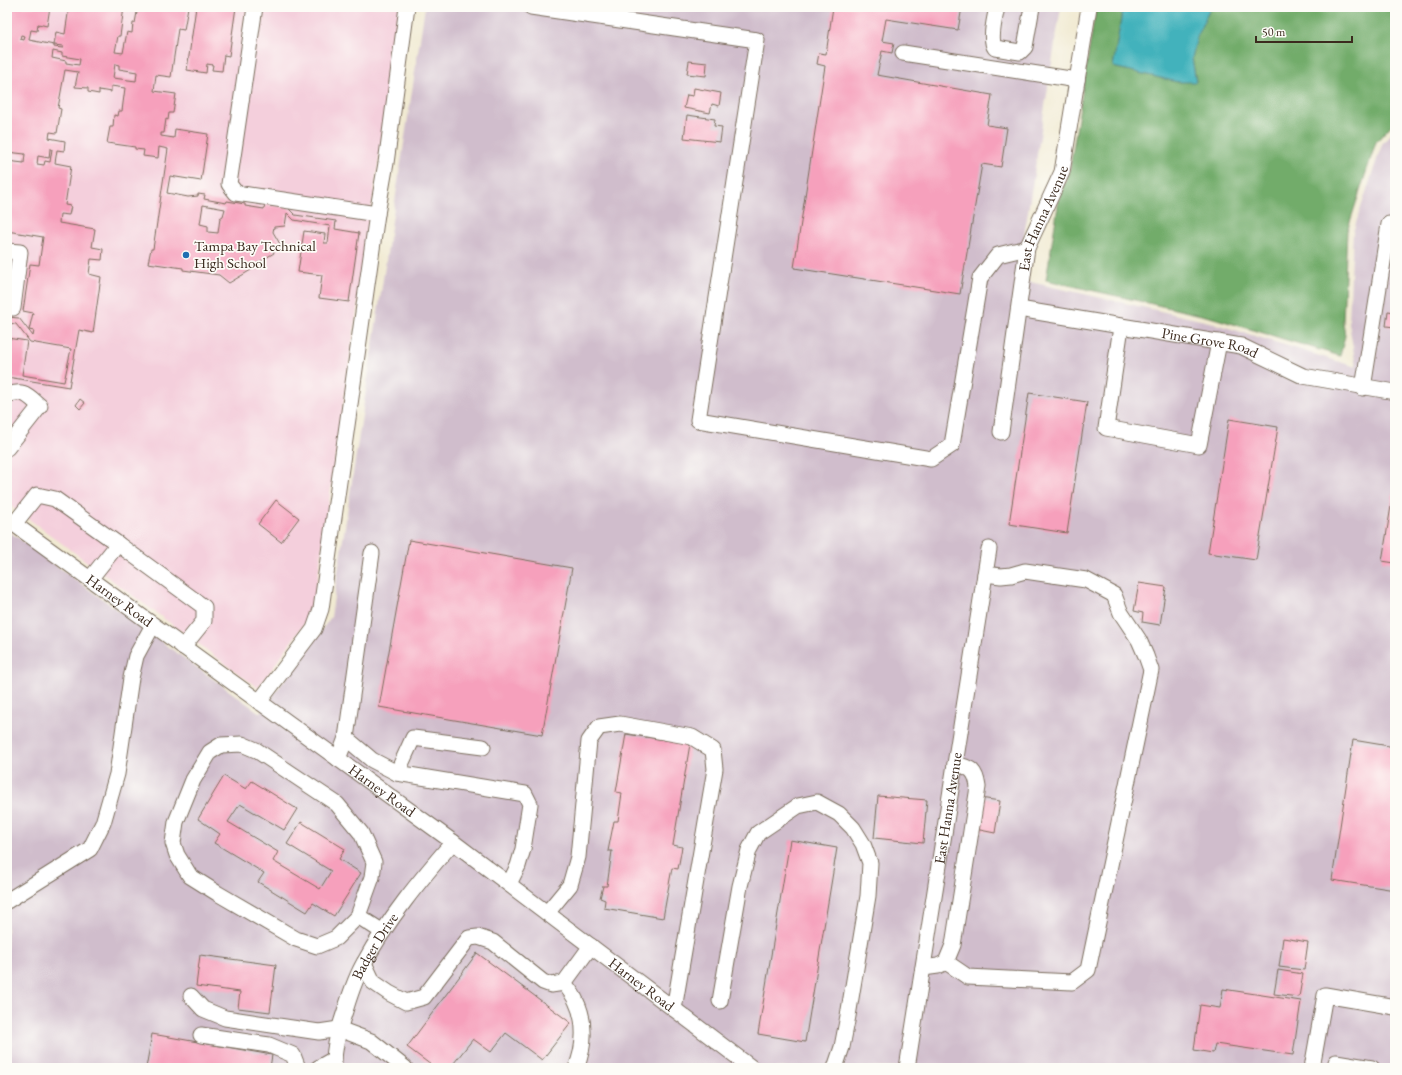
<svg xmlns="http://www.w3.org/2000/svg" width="1402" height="1075" viewBox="0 0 1402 1075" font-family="'EB Garamond',serif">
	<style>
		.built { fill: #f4cfdc }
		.industrial { fill: #d0bdcc }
		.forest { fill: #72ac6b; stroke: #566b44 }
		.water { fill: #43b2bc; stroke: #3f6e6d }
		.building { fill: #f6a0bc; fill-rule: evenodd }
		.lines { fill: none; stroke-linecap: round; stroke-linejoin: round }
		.minor-casing { stroke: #7b6d5d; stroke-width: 17 }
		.minor { stroke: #fff; stroke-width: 15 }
		.poi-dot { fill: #1f6fb2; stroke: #fdfcf7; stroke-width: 1.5 }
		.labels { text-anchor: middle; stroke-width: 3.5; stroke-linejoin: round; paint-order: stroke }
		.street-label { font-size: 15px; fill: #3b2a1e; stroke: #fdfcf7 }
		.poi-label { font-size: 15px; fill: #3b2a1e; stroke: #fdfcf7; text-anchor: start }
	</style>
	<rect width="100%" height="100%" fill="#fdfcf7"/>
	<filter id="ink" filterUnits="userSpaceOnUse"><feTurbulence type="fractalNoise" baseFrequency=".025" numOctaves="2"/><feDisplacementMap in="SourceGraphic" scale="8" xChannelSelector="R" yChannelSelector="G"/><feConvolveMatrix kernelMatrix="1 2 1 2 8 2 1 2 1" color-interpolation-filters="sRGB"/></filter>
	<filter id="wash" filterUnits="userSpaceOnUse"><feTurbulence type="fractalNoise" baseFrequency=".012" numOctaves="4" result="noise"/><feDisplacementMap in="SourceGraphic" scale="16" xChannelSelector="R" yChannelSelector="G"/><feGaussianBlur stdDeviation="0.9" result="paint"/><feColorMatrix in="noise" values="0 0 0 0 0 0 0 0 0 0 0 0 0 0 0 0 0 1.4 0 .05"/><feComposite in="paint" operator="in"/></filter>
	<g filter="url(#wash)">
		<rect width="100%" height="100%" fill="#f1ead2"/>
		<path class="built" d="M 7,7 L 401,7 L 313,612 L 258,688 L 7,503 Z"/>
		<path class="industrial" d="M 425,7 L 1061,7 L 1017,279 L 1209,322 L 1356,367 L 1349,323 L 1353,232 L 1382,144 L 1395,130 L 1395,1068 L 7,1068 L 7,530 L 260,713 L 331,617 Z"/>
		<path class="forest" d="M 1096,7 L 1123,7 L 1113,67 L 1178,82 L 1196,81 L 1192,58 L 1198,33 L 1211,7 L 1395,7 L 1395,121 L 1376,142 L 1347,231 L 1343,322 L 1345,336 L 1340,356 L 1210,317 L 1046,280 L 1060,193 L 1069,174 Z"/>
		<path class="water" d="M 1123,7 L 1211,7 L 1198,33 L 1192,58 L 1196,82 L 1178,82 L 1113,67 Z"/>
		<g id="blocks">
			<path class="building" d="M 7,7 L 50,7 L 47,26 L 38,24 L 37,31 L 31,30 L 29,40 L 54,45 L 54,47 L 63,48 L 63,46 L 54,45 L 56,32 L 65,34 L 69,7 L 124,7 L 120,36 L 118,36 L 115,52 L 123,53 L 127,32 L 132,33 L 133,23 L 135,23 L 138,7 L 188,7 L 184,30 L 178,29 L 171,77 L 156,75 L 154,91 L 176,94 L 173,113 L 169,113 L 168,120 L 166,119 L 164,133 L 161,133 L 161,136 L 174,138 L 175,129 L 208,134 L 201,181 L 170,176 L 167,193 L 188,197 L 198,196 L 198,194 L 205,195 L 204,199 L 226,203 L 227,201 L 245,204 L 245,206 L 264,209 L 265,205 L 288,208 L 295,215 L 336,221 L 335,229 L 359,233 L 349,302 L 319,298 L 322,275 L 298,272 L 304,231 L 325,234 L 324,243 L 328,243 L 330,226 L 294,220 L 287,213 L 285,226 L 274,227 L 273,232 L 280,244 L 273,250 L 274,253 L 254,265 L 256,267 L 229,283 L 219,275 L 183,270 L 183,268 L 148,263 L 151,249 L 153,249 L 168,149 L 159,147 L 158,158 L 143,156 L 144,150 L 135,149 L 135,147 L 107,143 L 110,127 L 113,127 L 114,115 L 118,116 L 119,111 L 122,111 L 125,88 L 111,86 L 111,92 L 99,90 L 99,94 L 88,92 L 88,88 L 75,87 L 78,72 L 65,70 L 58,108 L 61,109 L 57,133 L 50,132 L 49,138 L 65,141 L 64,151 L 57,150 L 55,163 L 71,166 L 65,205 L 71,206 L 69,215 L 60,214 L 59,223 L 95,229 L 92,247 L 103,249 L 102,260 L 91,259 L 89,274 L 101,277 L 93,333 L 79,330 L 69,387 L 7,377 L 7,338 L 27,341 L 22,375 L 64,382 L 71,349 L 30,342 L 16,324 L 7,323 L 7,317 L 19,318 L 33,336 L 34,331 L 29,330 L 33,313 L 23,311 L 30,264 L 39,265 L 43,237 L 7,231 L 7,161 L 24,163 L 25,154 L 7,152 L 7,37 L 8,33 L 7,33 ZM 21,35 L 25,36 L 24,40 L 20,39 ZM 53,51 L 62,53 L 62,56 L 80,59 L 79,65 L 66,63 L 66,61 L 52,58 ZM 115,64 L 119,65 L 119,69 L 137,72 L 136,81 L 113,78 ZM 50,149 L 52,149 L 50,162 L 45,161 L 44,165 L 37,164 L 38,156 L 49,158 ZM 203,205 L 225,209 L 223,216 L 220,218 L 218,233 L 208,232 L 208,226 L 200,224 Z
				M 196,7 L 236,7 L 229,56 L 224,55 L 222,71 L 212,70 L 213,65 L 207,64 L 206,73 L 187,70 Z
				M 600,7 L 612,7 L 611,10 Z
				M 833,7 L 962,7 L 958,30 L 886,19 L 882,41 L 894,43 L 892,53 L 882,51 L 877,75 L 992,95 L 987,125 L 1007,128 L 1001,167 L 982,164 L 960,294 L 794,268 L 825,66 L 817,64 L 819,53 L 826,54 Z
				M 689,61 L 707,63 L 706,76 L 687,74 Z
				M 694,88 L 721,93 L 719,106 L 712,104 L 710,113 L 684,108 L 687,95 L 693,96 Z
				M 687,115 L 715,119 L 714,126 L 722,127 L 720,142 L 684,138 Z
				M 1394,267 L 1395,268 L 1395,285 L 1391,284 Z
				M 1388,311 L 1395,312 L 1395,327 L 1386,326 Z
				M 1029,393 L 1087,402 L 1067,533 L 1009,524 Z
				M 80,399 L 85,403 L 80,409 L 76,405 Z
				M 1229,419 L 1278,427 L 1256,560 L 1208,553 Z
				M 1394,488 L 1395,488 L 1395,563 L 1382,561 Z
				M 276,500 L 299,518 L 281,542 L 258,524 Z
				M 409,540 L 572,568 L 542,735 L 379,707 Z
				M 1139,583 L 1166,587 L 1160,625 L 1142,622 L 1143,613 L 1134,611 Z
				M 626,734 L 690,744 L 673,845 L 682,847 L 678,869 L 672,868 L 663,918 L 604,908 L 605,900 L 600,898 L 603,886 L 607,886 L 612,851 L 608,851 L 614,821 L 618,821 L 622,793 L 616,792 Z
				M 1353,740 L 1395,747 L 1395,890 L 1332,880 Z
				M 224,776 L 246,789 L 252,781 L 297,809 L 284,830 L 240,804 L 228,822 L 278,852 L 273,861 L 320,889 L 331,871 L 287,844 L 301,822 L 345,849 L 339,859 L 361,873 L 334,916 L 313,903 L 307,912 L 258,882 L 264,873 L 214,843 L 220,834 L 198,819 Z
				M 878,796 L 927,800 L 923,843 L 874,838 Z
				M 980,798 L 1000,801 L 995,833 L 975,829 Z
				M 790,840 L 837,848 L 805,1042 L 758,1034 Z
				M 1283,938 L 1308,942 L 1304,970 L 1279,967 Z
				M 477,953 L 571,1023 L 542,1060 L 506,1033 L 491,1052 L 473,1039 L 450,1068 L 435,1068 L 407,1047 Z
				M 200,955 L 276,965 L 270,1012 L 238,1008 L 240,992 L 196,986 Z
				M 1278,970 L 1303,974 L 1299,997 L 1274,994 Z
				M 1223,989 L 1301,1001 L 1293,1055 L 1215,1044 L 1213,1053 L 1194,1050 L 1200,1005 L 1220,1008 Z
				M 152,1034 L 272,1055 L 270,1068 L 146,1068 Z"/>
		</g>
	</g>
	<g filter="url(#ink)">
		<use href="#blocks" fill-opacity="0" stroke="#7b6d5d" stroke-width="1"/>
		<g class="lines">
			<defs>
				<g id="minor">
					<path d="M 255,7 L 229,184 L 236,193 L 377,214"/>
					<path d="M 531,7 L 757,40 L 698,420 L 931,459 L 952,445 L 980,278 L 998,255 L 1027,248"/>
					<path d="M 997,7 C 995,17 989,40 995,48 L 1020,52 L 1025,47 L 1032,7"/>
					<path d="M 903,53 L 1077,80"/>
					<path d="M 7,251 L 20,252 L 13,308"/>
					<path id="s1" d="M 1019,309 L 1241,346 L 1303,376 L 1395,392"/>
					<path d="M 1121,327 L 1106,428 L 1199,445 L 1219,342"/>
					<path d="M 1363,388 L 1389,224 L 1395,225"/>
					<path d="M 7,395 C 24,389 27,395 40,406 L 7,448"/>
					<path id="s2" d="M 1001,432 L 1027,248 L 1062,172 L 1089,7"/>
					<path id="s3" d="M 7,519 L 453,842 L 752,1068"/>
					<path d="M 14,524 L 37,495 L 55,499 L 118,544 L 90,579"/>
					<path d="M 118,544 L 204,607 L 204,621 L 183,647"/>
					<path d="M 259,702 L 314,629 L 321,609 L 377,214 L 386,163 L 407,7"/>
					<path d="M 346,738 L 372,553"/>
					<path d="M 338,759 L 346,738 L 372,760 L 397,773 L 525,794 L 530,804 L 523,849 L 518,866 L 509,884"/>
					<path d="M 397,773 L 413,738 L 483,747"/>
					<path d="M 7,901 L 90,849 L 103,823 L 117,774 L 131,678 L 136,656 L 153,625"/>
					<path d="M 547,913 L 570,885 L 578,857 L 589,741 L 599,727 L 620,724 L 692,737 L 713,750 L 715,769 L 674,1009"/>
					<path d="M 358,916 L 336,938 L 317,946 L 296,939 L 217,893 L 190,876 L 177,855 L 173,843 L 176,822 L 193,780 L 210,752 L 221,745 L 242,744 L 256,750 L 337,804 L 361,833 L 374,862 L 372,877 L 358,916 L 383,932"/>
					<path d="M 946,962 L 968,977 L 1072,982 L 1088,970 L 1151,670 L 1146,656 L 1139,640 L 1121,613 L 1114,595 L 1086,580 L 1025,571 L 1011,575 L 1001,576 L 985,574"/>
					<path d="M 364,963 L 373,982 L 389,993 L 406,1002 L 424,997 L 469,938 L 478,937 L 493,942 L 543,982 L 551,985 L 564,983 L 591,946"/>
					<path d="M 923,968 L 938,966 L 946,962 L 953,945 L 978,787 C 976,771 971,767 955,764"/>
					<path d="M 564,983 C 568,988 573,994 576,1001 C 586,1021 585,1047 576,1068"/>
					<path d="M 191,996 L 203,1009 L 225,1018 L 319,1032 L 339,1029 L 371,1041 L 405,1068"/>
					<path d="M 720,1001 L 740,886 L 749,850 L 758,833 L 798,806 L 817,802 L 839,814 L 853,828 L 863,844 L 870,863 L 868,896 L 848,1016 L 842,1047 L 835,1068"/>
					<path d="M 201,1035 L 269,1045 L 293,1055 L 298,1068"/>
					<path d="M 1336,1062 L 1372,1068"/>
					<path d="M 318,1068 L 334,1059"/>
					<path id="s4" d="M 334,1068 C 333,1049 339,1029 345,1011 C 350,995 355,978 364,963 C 388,919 420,880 453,842"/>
					<path id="s5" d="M 907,1068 L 989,549"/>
					<path d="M 1312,1068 L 1325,995 L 1395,1007"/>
				</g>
			</defs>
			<use href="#minor" class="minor-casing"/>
			<use href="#minor" class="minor"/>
		</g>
	</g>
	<circle class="poi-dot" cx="186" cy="255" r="4"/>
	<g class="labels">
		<g class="street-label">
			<text dy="5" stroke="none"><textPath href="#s2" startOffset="219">East Hanna Avenue</textPath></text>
			<text dy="5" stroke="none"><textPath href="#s1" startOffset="194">Pine Grove Road</textPath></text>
			<text dy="5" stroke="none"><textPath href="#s3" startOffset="139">Harney Road</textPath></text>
			<text dy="5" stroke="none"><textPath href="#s3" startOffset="463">Harney Road</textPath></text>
			<text dy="5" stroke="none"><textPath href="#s5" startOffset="263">East Hanna Avenue</textPath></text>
			<text dy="5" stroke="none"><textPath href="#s4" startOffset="130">Badger Drive</textPath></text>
			<text dy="5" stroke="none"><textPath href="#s3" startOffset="787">Harney Road</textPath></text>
		</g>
		<g class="poi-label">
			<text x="194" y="251">Tampa Bay Technical<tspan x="194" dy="17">High School</tspan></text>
		</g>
	</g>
	<rect width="1402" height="1075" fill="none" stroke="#fdfcf7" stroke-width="24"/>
	<path d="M1256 36v6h96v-6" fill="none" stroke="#3b2a1e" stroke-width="2"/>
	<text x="1262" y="36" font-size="12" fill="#3b2a1e" stroke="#fdfcf7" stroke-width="3" paint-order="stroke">50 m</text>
</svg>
